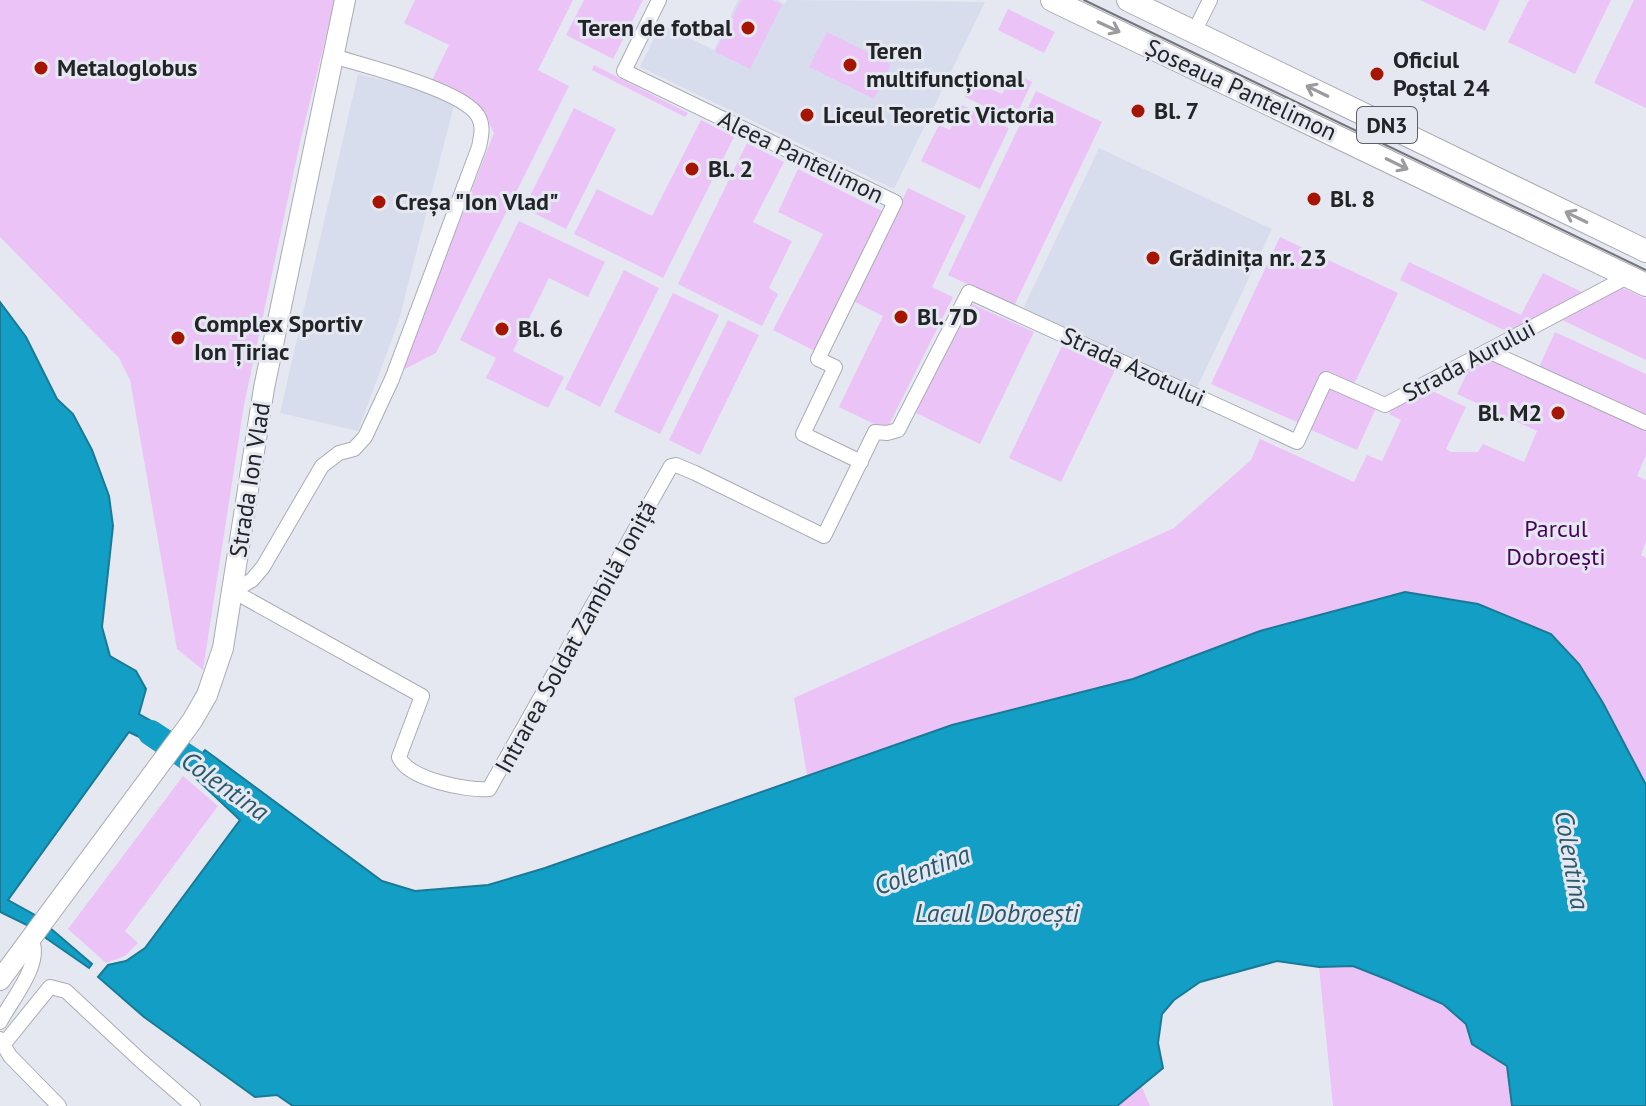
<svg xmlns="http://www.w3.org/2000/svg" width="1646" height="1106" viewBox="0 0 1646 1106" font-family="'PT Sans',sans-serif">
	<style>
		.built { fill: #d7dded }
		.green { fill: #ecc3f7 }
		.water { fill: #139fc5; stroke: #187a96; stroke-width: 2 }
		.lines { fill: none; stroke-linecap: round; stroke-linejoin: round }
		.river { stroke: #139fc5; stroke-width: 26 }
		.street-casing { stroke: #a9acb5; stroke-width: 16 }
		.secondary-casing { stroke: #a9acb5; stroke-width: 22 }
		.primary-casing { stroke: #a9acb5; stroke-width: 24 }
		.street { stroke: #fff; stroke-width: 14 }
		.secondary { stroke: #fff; stroke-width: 20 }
		.primary { stroke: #fff; stroke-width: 22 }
		.tram { stroke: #727479; stroke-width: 2 }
		.oneway { stroke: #9c9c9e }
		.poi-dot { fill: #a61404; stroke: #e5e8f1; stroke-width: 3 }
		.labels { text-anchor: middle; stroke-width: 6; stroke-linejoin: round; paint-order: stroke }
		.shield { fill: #e5e8f1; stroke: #5d5f64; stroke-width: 2 }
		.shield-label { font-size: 22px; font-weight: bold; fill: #232427 }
		.poi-label { font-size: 24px; font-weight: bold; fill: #232427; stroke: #e5e8f1; text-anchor: start }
		.street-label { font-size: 24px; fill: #232427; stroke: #e5e8f1 }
		.park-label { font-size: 24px; fill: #4b005c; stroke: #e5e8f1 }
		.water-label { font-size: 26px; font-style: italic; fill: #295a6b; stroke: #e5e8f1 }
	</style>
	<rect width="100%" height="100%" fill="#e5e8f1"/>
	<path class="built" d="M 738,0 L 777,0 L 785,4 L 787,0 L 985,2 L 894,189 L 640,67 L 661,24 L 714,50 Z
		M 358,74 L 424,90 L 454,105 L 399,320 L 358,431 L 280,413 Z
		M 1099,148 L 1272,229 L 1196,390 L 1023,309 Z"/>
	<path class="green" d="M 0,0 L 335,0 L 301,138 L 244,405 L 203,670 L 177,649 L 130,380 L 119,358 L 0,237 Z
		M 415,0 L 573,0 L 538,70 L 569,86 L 436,353 L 401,371 L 494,133 C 481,102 459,97 430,84 L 449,45 L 404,23 Z
		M 584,0 L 643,0 L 613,59 L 566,35 Z
		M 741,0 L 772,0 L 782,5 L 750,69 L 715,52 Z
		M 1420,0 L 1500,0 L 1485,31 Z
		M 1529,0 L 1611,0 L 1575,74 L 1508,42 Z
		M 1634,0 L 1646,0 L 1646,108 L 1594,83 Z
		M 1008,9 L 1055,32 L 1044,53 L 998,30 Z
		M 827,32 L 891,64 L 874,99 L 809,67 Z
		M 594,65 L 688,113 L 685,117 L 592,70 Z
		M 1013,72 L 1032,82 L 1014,120 L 965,97 L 973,81 L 1002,94 Z
		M 1036,91 L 1102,122 L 1014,306 L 948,275 Z
		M 962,105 L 1009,128 L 980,189 L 921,161 L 939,125 L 950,130 Z
		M 574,108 L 616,129 L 566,229 L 524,208 Z
		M 701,120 L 734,137 L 663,278 L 574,234 L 597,189 L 652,216 Z
		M 747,143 L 784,162 L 753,222 L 792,241 L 769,288 L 778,294 L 762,326 L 678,284 Z
		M 798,169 L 884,212 L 815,351 L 773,330 L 823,234 L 778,212 Z
		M 908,188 L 966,216 L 932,287 L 953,297 L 889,425 L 878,426 L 839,407 L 883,316 L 853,301 Z
		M 519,221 L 605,262 L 588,297 L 549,278 L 513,351 L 564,377 L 548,408 L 486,378 L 496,358 L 460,340 Z
		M 1280,237 L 1398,293 L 1354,384 L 1324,371 L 1299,423 L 1211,384 Z
		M 1409,262 L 1521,315 L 1543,273 L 1586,294 L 1512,334 L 1400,280 Z
		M 624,270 L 659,288 L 600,407 L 565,389 Z
		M 1623,288 L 1646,299 L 1646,360 L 1560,319 Z
		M 673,293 L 719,315 L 660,434 L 614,412 Z
		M 970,303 L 1034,332 L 980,444 L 916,413 Z
		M 728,320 L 759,335 L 700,455 L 669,440 Z
		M 1555,332 L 1646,374 L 1646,417 L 1539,367 Z
		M 1062,346 L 1115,370 L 1061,482 L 1009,458 Z
		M 1489,359 L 1646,430 L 1646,455 L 1637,476 L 1646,480 L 1646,541 L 1641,555 L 1646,558 L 1646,1094 L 1282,661 L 517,877 L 807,775 L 794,698 L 1174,528 L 1251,460 L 1260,439 L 1354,482 L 1367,455 L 1382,461 L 1401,420 L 1389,414 L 1394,404 L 1426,388 L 1466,407 L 1446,449 L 1451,452 L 1478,452 L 1483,444 L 1524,462 L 1537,431 L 1457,394 L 1468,371 Z
		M 1328,386 L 1376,408 L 1357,450 L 1309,429 Z
		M 183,776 L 218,806 L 125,931 L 138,943 L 125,956 L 106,963 L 68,929 Z
		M 1034,951 L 1362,961 L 1392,981 L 1443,1004 L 1467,1024 L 1472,1044 L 1507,1066 L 1512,1106 L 1333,1106 L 1319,967 L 1277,961 L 1200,982 L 1174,1000 L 1162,1014 L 1158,1043 L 1163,1068 L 1141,1085 L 1150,1106 L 986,1106 Z"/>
	<path class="water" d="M 0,302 L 26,337 L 57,399 L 73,414 L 92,450 L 109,496 L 113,526 L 102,627 L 110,656 L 136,671 L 146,689 L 139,714 L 173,733 L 162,748 L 129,732 L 8,900 L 35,915 L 92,964 L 89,968 L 27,925 L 0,912 Z
		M 1405,592 L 1478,604 L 1551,634 L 1579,664 L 1603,703 L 1646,785 L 1646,1106 L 1512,1106 L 1507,1066 L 1472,1044 L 1466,1024 L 1443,1004 L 1391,981 L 1353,966 L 1319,967 L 1277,961 L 1200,982 L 1174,1000 L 1162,1014 L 1158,1043 L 1163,1068 L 1117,1106 L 293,1106 L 277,1095 L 255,1097 L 144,1017 L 98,977 L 108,965 L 126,961 L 145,948 L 240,820 L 188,771 L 205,750 L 382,881 L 415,891 L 488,885 L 545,868 L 952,725 L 1133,679 L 1260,631 Z"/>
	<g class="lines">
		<path class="river" d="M 151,733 L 224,782"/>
		<defs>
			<path id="street" d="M 659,0 L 624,71 L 895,202 L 818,359 L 835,367 L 803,434 L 861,462
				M 1194,32 L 1210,0
				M 1488,351 L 1646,423
				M 233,591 L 422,696 L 399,757 C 407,779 467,791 489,789 L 671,466 L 676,465 L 695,473 L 824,536 L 875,432 L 887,433 L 898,430 L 969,292 L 1297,442 L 1326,379 L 1385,405 L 1629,276
				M 233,591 L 252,580 L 263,567 L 322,466 L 339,453 L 354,449 L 365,437 L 392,379 L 479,147 C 481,137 484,126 478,116 C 463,90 365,66 333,56
				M 0,1022 C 11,1000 44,963 31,939
				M 0,1039 L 10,1056 L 59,1106
				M 3,1045 L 50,987 L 66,991 L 140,1060 L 193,1106"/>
			<path id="secondary" d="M 0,980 L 192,721 L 207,695 L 223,648 L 264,388 L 345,0"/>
			<path id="primary" d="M 1052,0 L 1646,285
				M 1128,0 L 1646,251"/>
		</defs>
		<use href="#street" class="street-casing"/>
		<use href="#secondary" class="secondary-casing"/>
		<use href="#primary" class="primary-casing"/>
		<use href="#street" class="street"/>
		<use href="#secondary" class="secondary"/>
		<use href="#primary" class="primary"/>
		<path class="tram" d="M 1084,0 L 1646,270"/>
	</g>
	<defs><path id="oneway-shaft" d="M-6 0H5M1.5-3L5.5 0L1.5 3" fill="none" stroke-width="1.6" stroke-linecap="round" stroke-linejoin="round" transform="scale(2)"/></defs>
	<g class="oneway">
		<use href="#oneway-shaft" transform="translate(1109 27) rotate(25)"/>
		<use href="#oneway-shaft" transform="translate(1317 91) rotate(-154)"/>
		<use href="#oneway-shaft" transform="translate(1397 164) rotate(26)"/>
		<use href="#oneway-shaft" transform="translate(1576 217) rotate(-154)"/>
	</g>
	<g class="poi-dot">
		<circle cx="748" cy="28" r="8"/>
		<circle cx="850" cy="65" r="8"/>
		<circle cx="41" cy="68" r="8"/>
		<circle cx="1377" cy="74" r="8"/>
		<circle cx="1138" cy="111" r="8"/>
		<circle cx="807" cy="115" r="8"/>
		<circle cx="692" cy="169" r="8"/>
		<circle cx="1314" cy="199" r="8"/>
		<circle cx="379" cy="202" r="8"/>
		<circle cx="1153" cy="258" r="8"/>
		<circle cx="901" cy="317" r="8"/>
		<circle cx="502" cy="329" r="8"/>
		<circle cx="178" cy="338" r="8"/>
		<circle cx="1558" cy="413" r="8"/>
	</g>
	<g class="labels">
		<rect class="shield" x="1357" y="107" width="60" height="36" rx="6"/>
		<g class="shield-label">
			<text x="1387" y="133">DN3</text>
		</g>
		<g class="poi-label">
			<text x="732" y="36" text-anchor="end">Teren de fotbal</text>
			<text x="866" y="59">Teren<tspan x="866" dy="28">multifuncțional</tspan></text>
			<text x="1393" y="68">Oficiul<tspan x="1393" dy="28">Poștal 24</tspan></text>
			<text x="57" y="76">Metaloglobus</text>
			<text x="1154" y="119">Bl. 7</text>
			<text x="823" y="123">Liceul Teoretic Victoria</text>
			<text x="708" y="177">Bl. 2</text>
			<text x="1330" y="207">Bl. 8</text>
			<text x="395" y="210">Creșa "Ion Vlad"</text>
			<text x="1169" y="266">Grădinița nr. 23</text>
			<text x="917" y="325">Bl. 7D</text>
			<text x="194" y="332">Complex Sportiv<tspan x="194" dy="28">Ion Țiriac</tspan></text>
			<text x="518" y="337">Bl. 6</text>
			<text x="1542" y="421" text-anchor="end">Bl. M2</text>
		</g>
		<g class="street-label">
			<text transform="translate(1241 90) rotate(25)" y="8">Șoseaua Pantelimon</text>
			<text transform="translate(801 157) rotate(26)" y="8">Aleea Pantelimon</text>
			<text transform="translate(1469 361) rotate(-28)" y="8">Strada Aurului</text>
			<text transform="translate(1133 367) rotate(25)" y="8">Strada Azotului</text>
			<text transform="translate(250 480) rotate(-81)" y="8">Strada Ion Vlad</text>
			<text transform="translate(576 637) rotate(-61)" y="8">Intrarea Soldat Zambilă Ioniță</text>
		</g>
		<g class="park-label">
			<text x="1556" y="537">Parcul<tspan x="1556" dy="28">Dobroești</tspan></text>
		</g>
		<g class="water-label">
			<text transform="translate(225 786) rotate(35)" y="9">Colentina</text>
			<text transform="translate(1572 860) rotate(80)" y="9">Colentina</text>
			<text transform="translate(922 870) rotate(-20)" y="9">Colentina</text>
			<text x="997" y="922">Lacul Dobroești</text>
		</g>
	</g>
</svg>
